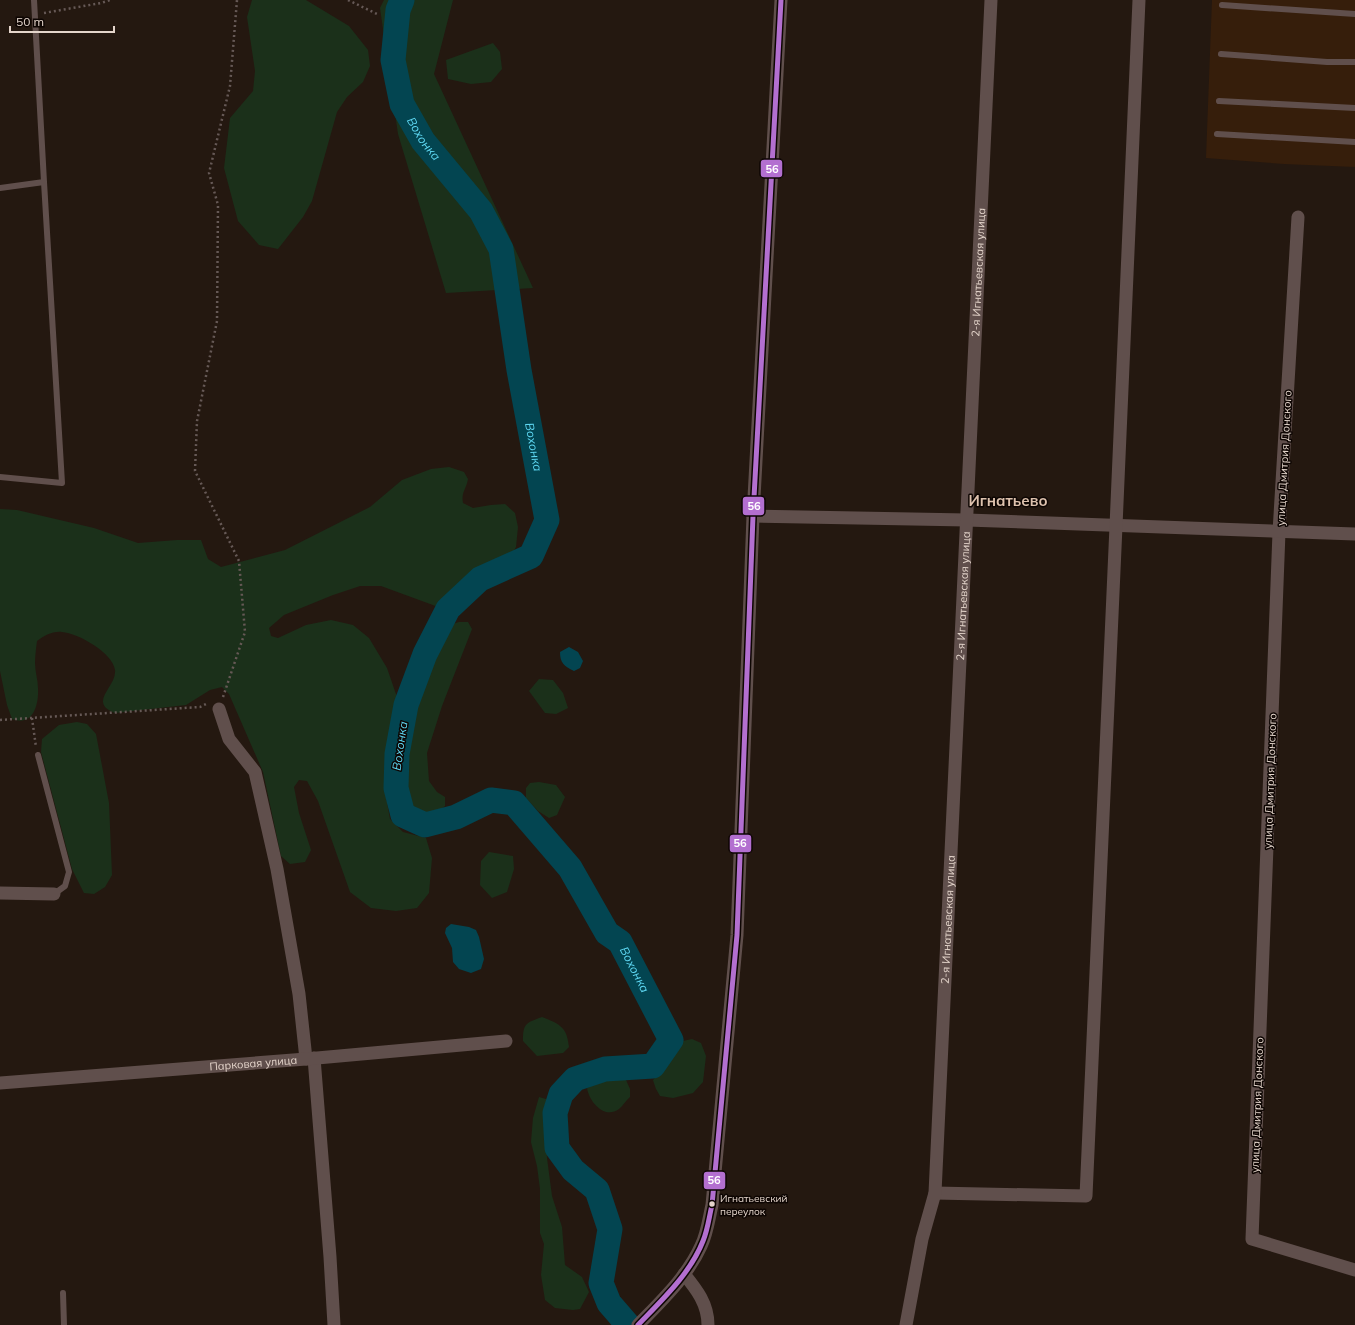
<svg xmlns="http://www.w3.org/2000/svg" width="1355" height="1325" viewBox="0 0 1355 1325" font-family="Mulish,sans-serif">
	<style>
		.built { fill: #361e0b }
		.green { fill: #1b301a }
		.water { fill: #034551 }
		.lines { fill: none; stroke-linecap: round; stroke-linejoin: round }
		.river { stroke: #034551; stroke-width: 25 }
		.path { stroke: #665956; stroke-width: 2.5; stroke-dasharray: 2 3; stroke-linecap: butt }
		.lane { stroke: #604f4c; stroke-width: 6 }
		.street { stroke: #604f4c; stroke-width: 13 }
		.bus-1-casing { stroke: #0d0502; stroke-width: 8 }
		.bus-1 { stroke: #b36fd0; stroke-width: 5 }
		.bus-dot { fill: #e4d5cb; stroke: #0d0502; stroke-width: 1.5 }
		.labels { text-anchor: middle; stroke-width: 3; stroke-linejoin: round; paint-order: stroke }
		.bus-label { font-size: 10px; fill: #e4d5cb; stroke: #0d0502; text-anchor: start }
		.street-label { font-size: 11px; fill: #e4d5cb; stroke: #0d0502 }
		.water-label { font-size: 12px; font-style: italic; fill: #5ed7f2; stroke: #0d0502 }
		.district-label { font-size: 15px; font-weight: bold; fill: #dec2ae; stroke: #0d0502 }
		.line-badge { stroke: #0d0502; stroke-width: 1.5 }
		.badge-label { font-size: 11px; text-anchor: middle; font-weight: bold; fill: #fff }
	</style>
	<rect width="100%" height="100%" fill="#241810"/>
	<path class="built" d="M 1212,0 L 1355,0 L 1355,167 L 1284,164 L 1206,158 Z"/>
	<path class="green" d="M 252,0 L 306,0 L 349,26 L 368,50 L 370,66 L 363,82 L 347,97 L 337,112 L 312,201 L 303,217 L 278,249 L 259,245 L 238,221 L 224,168 L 230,118 L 253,91 L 255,71 L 247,17 Z
		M 384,0 L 453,0 L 434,74 L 533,288 L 446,293 L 398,134 L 380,8 Z
		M 493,43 L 500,52 L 502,69 L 491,82 L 471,84 L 448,79 L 446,60 Z
		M 449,467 L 464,472 L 468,479 C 466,490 461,492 463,503 L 473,508 L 491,505 L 505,504 L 515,513 L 518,527 L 516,547 L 510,558 L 461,582 L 441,608 L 381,586 L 360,586 L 333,595 L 284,615 L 269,628 L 271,636 L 278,638 L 306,625 L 331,620 L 353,625 L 369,638 L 387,668 L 397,697 L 385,791 L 390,819 L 403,832 L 426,838 L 432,858 L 429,893 L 417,908 L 396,911 L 371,908 L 350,892 L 318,801 L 307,781 L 299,780 L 294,787 L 299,813 L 311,850 L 305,862 L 290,864 L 281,856 L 263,772 L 229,694 L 222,687 L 210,690 L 186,705 L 115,713 C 87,702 117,687 115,670 C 113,653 78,633 62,632 C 52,631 44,636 37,641 C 36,649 35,656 35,663 C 35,672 38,680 38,688 C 39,705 33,727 12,719 L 7,705 L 0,671 L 0,509 L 17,510 L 94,528 L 138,543 L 177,540 L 201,540 L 208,559 L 221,567 L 285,550 L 370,507 L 402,480 L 431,469 Z
		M 459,622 L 468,622 L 472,629 L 442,706 L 427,753 L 429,781 L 437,792 L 445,797 L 445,806 L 437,812 L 428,816 L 414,809 L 406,791 L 405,761 L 416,704 L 443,641 L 453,624 Z
		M 539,679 L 553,680 L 563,693 L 568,708 L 556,714 L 545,713 L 529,691 Z
		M 77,722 L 87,724 L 96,734 L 109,803 L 112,875 L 105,887 L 94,894 L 84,893 L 72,869 L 41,752 L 42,739 L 59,725 Z
		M 539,782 L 556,785 L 565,797 L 557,815 L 549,818 L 538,811 L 526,798 L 526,788 L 530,783 Z
		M 489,852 L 513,856 L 514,869 L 507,892 L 492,898 L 480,885 L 481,861 Z
		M 542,1017 C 560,1024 567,1027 569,1047 L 563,1053 L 537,1056 L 523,1041 C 523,1023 526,1023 542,1017 Z
		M 692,1039 L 701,1043 L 706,1056 L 703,1082 L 693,1093 L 673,1098 L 660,1096 L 656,1089 L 653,1080 L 664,1069 L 676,1048 L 683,1041 Z
		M 613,1079 L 626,1080 L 630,1089 L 630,1097 C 626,1100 623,1106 619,1109 C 604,1120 589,1101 587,1088 L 597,1083 Z
		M 539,1097 L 546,1099 L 547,1158 L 552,1196 L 562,1227 L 565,1265 L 582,1277 L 589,1292 L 580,1309 L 573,1310 L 555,1308 L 545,1300 L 541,1275 L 544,1244 L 540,1233 L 540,1189 L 537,1166 L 531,1142 L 533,1118 Z"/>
	<path class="water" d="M 569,647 L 578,652 L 583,661 L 580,668 L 574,671 C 564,666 560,663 560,652 Z
		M 451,924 L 469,927 L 476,930 L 479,937 L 484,959 L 481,969 L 471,973 L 459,969 L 453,962 L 452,948 L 445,933 L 446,928 Z"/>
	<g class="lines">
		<path class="river" id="s1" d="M 402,0 L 398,10 L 393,60 L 402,104 L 423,141 L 481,211 L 501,249 L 519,370 L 547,520 L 531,556 L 480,579 L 448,609 L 425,654 L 406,705 L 397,754 L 396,788 L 403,815 L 425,825 L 456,817 L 491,800 L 514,803 L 570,868 L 607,933 L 620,942 L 671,1040 L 653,1066 L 605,1069 L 575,1079 L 561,1094 L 555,1113 L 557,1148 L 573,1170 L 597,1190 L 610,1229 L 601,1283 L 609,1303 L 628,1325"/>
		<path class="path" d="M 348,0 L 377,14
			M 44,13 L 101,3 L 110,0
			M 223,697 L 245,632 L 239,561 L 195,471 L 197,421 L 217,321 L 218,205 L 209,173 L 230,86 L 237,0
			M 32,718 L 36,747
			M 0,720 L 200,707 L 206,704"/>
		<path class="lane" d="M 1222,5 L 1355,14
			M 1221,54 L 1327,62 L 1355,62
			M 1219,101 L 1355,108
			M 1217,134 L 1355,142
			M 0,188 L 44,182 L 34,0
			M 0,477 L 62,483 L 44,182
			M 38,755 L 69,872 L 65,886 L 54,894
			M 63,1293 L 64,1325"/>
		<g class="street">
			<path d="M 1298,217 L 1279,532 L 1252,1239 L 1355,1270"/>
			<path d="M 753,516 L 967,520 L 1355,534"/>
			<path d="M 219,709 L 229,739 L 255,772 L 277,869 L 299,994 L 306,1059"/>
			<path d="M 0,893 L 54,894"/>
			<path d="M 314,1058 L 330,1257 L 334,1325"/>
			<path id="s2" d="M 0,1083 L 306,1059 L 506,1041"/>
			<path d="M 935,1193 L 1086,1196 L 1116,526 L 1139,0"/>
			<path d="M 684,1274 C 697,1290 708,1304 708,1325"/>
			<path d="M 638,1325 C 661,1301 687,1277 701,1246 C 707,1234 709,1218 712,1205 L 737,935 L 753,516 L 781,0"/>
			<path id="s3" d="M 906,1325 L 922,1239 L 935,1193 L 991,0"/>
		</g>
		<defs>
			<path id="bus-1" d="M 638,1325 C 662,1300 690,1274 703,1241 C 708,1229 709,1217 712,1205 L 737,935 L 753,516 L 781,0"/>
		</defs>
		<use href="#bus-1" class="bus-1-casing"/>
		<use href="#bus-1" class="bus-1"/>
	</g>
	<circle class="bus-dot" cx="712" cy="1204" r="3.5"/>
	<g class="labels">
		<g class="bus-label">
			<text x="720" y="1202">Игнатьевский<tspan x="720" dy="13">переулок</tspan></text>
		</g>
		<g class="street-label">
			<text dy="4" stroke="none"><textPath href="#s3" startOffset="1057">2-я Игнатьевская улица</textPath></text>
			<text transform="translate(1284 458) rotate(-87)" y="4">улица Дмитрия Донского</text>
			<text dy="4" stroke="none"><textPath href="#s3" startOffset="733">2-я Игнатьевская улица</textPath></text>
			<text transform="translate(1270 781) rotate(-88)" y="4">улица Дмитрия Донского</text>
			<text dy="4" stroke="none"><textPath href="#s3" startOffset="409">2-я Игнатьевская улица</textPath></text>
			<text dy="4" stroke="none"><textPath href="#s2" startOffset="254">Парковая улица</textPath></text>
			<text transform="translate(1257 1105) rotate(-88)" y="4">улица Дмитрия Донского</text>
		</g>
		<g class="water-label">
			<text dy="4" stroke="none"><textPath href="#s1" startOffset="147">Вохонка</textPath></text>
			<text dy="4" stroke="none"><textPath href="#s1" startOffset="483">Вохонка</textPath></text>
			<text transform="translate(400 746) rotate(-82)" y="4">Вохонка</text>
			<text dy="4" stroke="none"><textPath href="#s1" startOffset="1239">Вохонка</textPath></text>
		</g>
		<g class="district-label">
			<text x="1008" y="506">Игнатьево</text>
		</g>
	</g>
	<g class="line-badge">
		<rect x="760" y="159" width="23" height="19" rx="4" fill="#b36fd0"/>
		<rect x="742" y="496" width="23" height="20" rx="4" fill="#b36fd0"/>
		<rect x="729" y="834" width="23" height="19" rx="4" fill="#b36fd0"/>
		<rect x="703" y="1171" width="23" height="19" rx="4" fill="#b36fd0"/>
	</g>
	<g class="badge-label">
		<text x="772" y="173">56</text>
		<text x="754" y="510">56</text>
		<text x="740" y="847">56</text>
		<text x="714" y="1184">56</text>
	</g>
	<path d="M10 26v6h104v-6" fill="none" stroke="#e4d5cb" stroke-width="2"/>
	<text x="16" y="26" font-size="12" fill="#e4d5cb" stroke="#0d0502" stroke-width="3" paint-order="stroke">50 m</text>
</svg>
